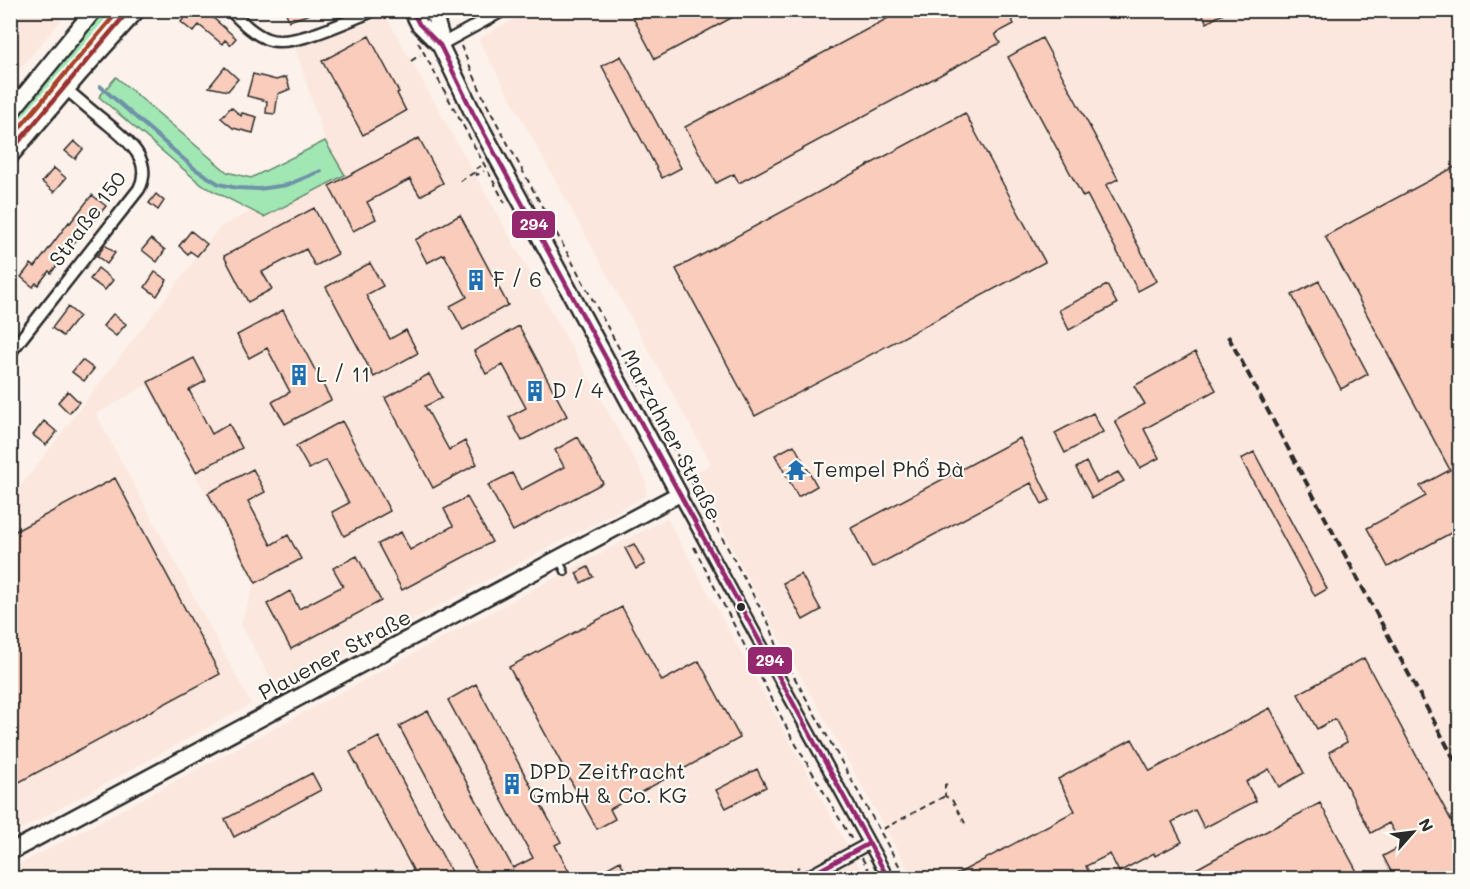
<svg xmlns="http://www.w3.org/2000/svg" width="1470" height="889" viewBox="0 0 1470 889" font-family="Mali,sans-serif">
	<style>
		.built { fill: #fbe7dd }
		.green { fill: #a1e7b4; stroke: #668970; stroke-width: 1.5 }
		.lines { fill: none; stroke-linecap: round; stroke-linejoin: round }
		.stream { stroke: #6f92a8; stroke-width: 4 }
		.building { fill: #f9ccbb; stroke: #2b2b2b; stroke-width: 1.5 }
		.lane-casing { stroke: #2b2b2b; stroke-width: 10 }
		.street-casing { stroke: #2b2b2b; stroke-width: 15 }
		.secondary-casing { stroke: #2b2b2b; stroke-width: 20 }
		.path { stroke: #2b2b2b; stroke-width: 2; stroke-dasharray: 6 4.5; stroke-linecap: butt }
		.lane { stroke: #fdfcf7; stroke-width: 5 }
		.street { stroke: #fdfcf7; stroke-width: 10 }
		.secondary { stroke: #fdfcf7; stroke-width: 15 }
		.rail { stroke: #2b2b2b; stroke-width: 4; stroke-dasharray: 9 4.5; stroke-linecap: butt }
		.bus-1-casing { stroke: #fdfcf7; stroke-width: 9 }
		.bus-1 { stroke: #95276e; stroke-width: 4.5 }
		.tram-1-casing { stroke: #fdfcf7; stroke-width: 9 }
		.tram-2-casing { stroke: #fdfcf7; stroke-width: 9 }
		.tram-1 { stroke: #a6422a; stroke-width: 4.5 }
		.tram-2 { stroke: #933; stroke-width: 4.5 }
		.bus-dot { fill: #2b2b2b; stroke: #fdfcf7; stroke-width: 2 }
		.labels { text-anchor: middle; stroke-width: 4.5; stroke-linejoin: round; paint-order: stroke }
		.street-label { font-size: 21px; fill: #2b2b2b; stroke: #fdfcf7 }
		.poi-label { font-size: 21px; fill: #2b2b2b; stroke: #fdfcf7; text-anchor: start }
		.line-badge { stroke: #fdfcf7; stroke-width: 2 }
		.badge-label { font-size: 16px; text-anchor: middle; font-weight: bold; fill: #fff }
	</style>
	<rect width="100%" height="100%" fill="#fcf2eb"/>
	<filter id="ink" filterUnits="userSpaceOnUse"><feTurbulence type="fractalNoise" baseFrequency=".0167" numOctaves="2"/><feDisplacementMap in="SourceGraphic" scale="12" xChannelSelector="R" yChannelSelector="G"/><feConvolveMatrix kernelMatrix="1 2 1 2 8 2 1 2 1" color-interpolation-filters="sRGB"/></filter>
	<g filter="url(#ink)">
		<path class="built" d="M 11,10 L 69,11 L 11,79 L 10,11 Z
			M 532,10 L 1459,11 L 1459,878 L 913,878 L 778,635 L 693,474 L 711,464 L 478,39 Z
			M 386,16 L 646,480 L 646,496 L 277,692 L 241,624 L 254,584 L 147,385 L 96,414 L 251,704 L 11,835 L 10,500 L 220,227 L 251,211 L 265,217 L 344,175 L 325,141 L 295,48 Z
			M 667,518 L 865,878 L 11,878 L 11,869 Z"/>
		<path class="green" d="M 104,11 L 128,11 L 11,144 L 11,125 Z
			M 116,77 L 227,172 L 251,178 L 325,141 L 345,175 L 264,217 L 202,185 L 99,97 Z"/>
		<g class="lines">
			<path class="stream" d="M 100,86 L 195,169 L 219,184 L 237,188 L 259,189 L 287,185 L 321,171"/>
		</g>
		<path class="building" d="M 190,10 L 204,10 L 236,38 L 230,45 L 225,40 L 222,44 L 199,25 L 193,32 L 181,22 Z
			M 285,10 L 316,10 L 316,12 L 289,21 Z
			M 629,10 L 746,10 L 655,59 Z
			M 903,10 L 1006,10 L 1014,24 L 995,34 L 1000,43 L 739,183 L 734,174 L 716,183 L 685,127 Z
			M 1200,10 L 1229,10 L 1207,23 Z
			M 369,36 L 399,92 L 397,93 L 406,111 L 363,135 L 322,61 Z
			M 1042,38 L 1118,179 L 1106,185 L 1157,281 L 1138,291 L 1087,195 L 1083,197 L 1008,57 Z
			M 621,56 L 681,168 L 662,178 L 602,66 Z
			M 225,67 L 238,79 L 228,91 L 209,87 Z
			M 253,74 L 276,80 L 286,77 L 290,89 L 278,94 L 275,114 L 266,113 L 267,101 L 247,96 Z
			M 231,107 L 241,116 L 242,113 L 257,117 L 253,133 L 233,128 L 221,118 Z
			M 965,113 L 1045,262 L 755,416 L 676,269 Z
			M 419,138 L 443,183 L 420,196 L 410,179 L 367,202 L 376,219 L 353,231 L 329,186 Z
			M 74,141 L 83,149 L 75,159 L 65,151 Z
			M 1460,164 L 1460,528 L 1388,567 L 1367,528 L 1426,496 L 1420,486 L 1450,470 L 1325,236 Z
			M 54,168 L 66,178 L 54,192 L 42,182 Z
			M 156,194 L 164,201 L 158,210 L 149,203 Z
			M 92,195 L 106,206 L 92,223 L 90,222 L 51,273 L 49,271 L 38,285 L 36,283 L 33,287 L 21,277 L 31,264 L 35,267 L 69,222 L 70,223 Z
			M 314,208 L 338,254 L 315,266 L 306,249 L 262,272 L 272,289 L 248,302 L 224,256 Z
			M 460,215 L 508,305 L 463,330 L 450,306 L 467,297 L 444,254 L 427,263 L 415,240 Z
			M 191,231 L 207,244 L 197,256 L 190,251 L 188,254 L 179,246 Z
			M 151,239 L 165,250 L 157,262 L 142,250 Z
			M 105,245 L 115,253 L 107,264 L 97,256 Z
			M 370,263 L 383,286 L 366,295 L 390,339 L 406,330 L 418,353 L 374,377 L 326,287 Z
			M 98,268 L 113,280 L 105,290 L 90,279 Z
			M 155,272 L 167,280 L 157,296 L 145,287 Z
			M 1319,281 L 1368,374 L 1341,389 L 1292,295 Z
			M 1107,285 L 1117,304 L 1069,330 L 1059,310 Z
			M 68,307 L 79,316 L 63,336 L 52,328 Z
			M 283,310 L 331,400 L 285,424 L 272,402 L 290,392 L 267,348 L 249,358 L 237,335 Z
			M 113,314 L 126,324 L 116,336 L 103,326 Z
			M 519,326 L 567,416 L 522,441 L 509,417 L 526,408 L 503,365 L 486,374 L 474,351 Z
			M 1195,352 L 1216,390 L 1144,429 L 1159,458 L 1140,468 L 1115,421 L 1145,404 L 1134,386 Z
			M 194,358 L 206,381 L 189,390 L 212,434 L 229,424 L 242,448 L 196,472 L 148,382 Z
			M 82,360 L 94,369 L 84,381 L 72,372 Z
			M 429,374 L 442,398 L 425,406 L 449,450 L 465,441 L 477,464 L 433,488 L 385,398 Z
			M 68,391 L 79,402 L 69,413 L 58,402 Z
			M 1093,413 L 1103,432 L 1065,453 L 1055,433 Z
			M 44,421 L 57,432 L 46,445 L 33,435 Z
			M 342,421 L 390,511 L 344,536 L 332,512 L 349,503 L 326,460 L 309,469 L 296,446 Z
			M 578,437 L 603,483 L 513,531 L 488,485 L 512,473 L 521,490 L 564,467 L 555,450 Z
			M 1020,438 L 1050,500 L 1042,504 L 1031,483 L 872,568 L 851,528 Z
			M 794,445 L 817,486 L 798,497 L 775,455 Z
			M 1254,452 L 1327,589 L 1315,596 L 1241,459 Z
			M 1086,462 L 1097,483 L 1118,472 L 1124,481 L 1092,498 L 1076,468 Z
			M 253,469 L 265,492 L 248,501 L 271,545 L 288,535 L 301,559 L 256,583 L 208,493 Z
			M 115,478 L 220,674 L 10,787 L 10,534 Z
			M 467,497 L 492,542 L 402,590 L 378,544 L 401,532 L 410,550 L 453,526 L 444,509 Z
			M 634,544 L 645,564 L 636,569 L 625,548 Z
			M 357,556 L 381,601 L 291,649 L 267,604 L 290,591 L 299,609 L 343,586 L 333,568 Z
			M 588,567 L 593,577 L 581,583 L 576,573 Z
			M 801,574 L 821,610 L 803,620 L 783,583 Z
			M 622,607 L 662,681 L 699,661 L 740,738 L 610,809 L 615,819 L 597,829 L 509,667 Z
			M 1364,658 L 1460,837 L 1460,879 L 1395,879 L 1383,856 L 1402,846 L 1389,823 L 1371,833 L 1329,752 L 1347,742 L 1335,719 L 1317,729 L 1298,694 Z
			M 476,684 L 561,842 L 555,845 L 573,879 L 481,879 L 399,726 L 428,711 L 513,868 L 533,858 L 448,700 Z
			M 1270,708 L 1304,773 L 1279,787 L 1269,769 L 1246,782 L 1256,801 L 1204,828 L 1195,810 L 1172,822 L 1182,842 L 1155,856 L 1154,853 L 1119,872 L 1110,854 L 1086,866 L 1092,879 L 948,879 L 1075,811 L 1058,779 L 1132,739 L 1150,771 Z
			M 379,737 L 455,879 L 418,879 L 350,752 Z
			M 757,769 L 766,787 L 726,808 L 716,790 Z
			M 312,773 L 321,790 L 234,837 L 225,819 Z
			M 1320,803 L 1361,879 L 1178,879 L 1216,858 Z
			M 620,861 L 629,879 L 588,879 Z"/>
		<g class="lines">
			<defs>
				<path id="lane" d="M 559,560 L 565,572"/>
				<path id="street" d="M 230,10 C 241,21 252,33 267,39 C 292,49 349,20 375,10
					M 440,45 L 504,10
					M 10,353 L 139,189 C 155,158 123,137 103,120 C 90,110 78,99 66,89
					M 679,494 L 888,878
					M 805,878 L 868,844"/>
				<path id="secondary" d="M 433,10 L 440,34 L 440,45
					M 10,113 L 94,10
					M 10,156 L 80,73 L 137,10
					M 10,852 L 679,494 L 473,113 L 440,45 L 419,24 L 412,10"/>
			</defs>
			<use href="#lane" class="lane-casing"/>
			<use href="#street" class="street-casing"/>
			<use href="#secondary" class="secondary-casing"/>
			<path class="path" d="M 418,42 L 505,203
				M 461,46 L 485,101 L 501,131 L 770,626 L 777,646 L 906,878
				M 411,61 L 420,55
				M 481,166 L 474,170 L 477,175 L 484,171
				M 460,181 L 475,172
				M 694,547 L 791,736 L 852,840
				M 947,784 L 945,785 L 945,796 L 952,800 L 966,825
				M 883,829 L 945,796
				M 862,858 L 873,878
				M 778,878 L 799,867"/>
			<use href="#lane" class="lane"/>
			<use href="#street" class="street"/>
			<use href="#secondary" class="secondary"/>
			<path class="rail" d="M 1228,336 L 1460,770"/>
			<defs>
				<path id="bus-1" d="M 412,10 L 419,24 L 440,45 L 473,113 L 888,878
					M 805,878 L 868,844"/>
			</defs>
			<use href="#bus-1" class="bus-1-casing"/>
			<use href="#bus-1" class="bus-1"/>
			<defs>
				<path id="tram-1" d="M 10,139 L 119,10"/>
				<path id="tram-2" d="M 16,145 L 125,15"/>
			</defs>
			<use href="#tram-1" class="tram-1-casing"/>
			<use href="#tram-2" class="tram-2-casing"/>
			<use href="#tram-1" class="tram-1"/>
			<use href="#tram-2" class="tram-2"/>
		</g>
	</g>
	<defs>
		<symbol id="building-bare" viewBox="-9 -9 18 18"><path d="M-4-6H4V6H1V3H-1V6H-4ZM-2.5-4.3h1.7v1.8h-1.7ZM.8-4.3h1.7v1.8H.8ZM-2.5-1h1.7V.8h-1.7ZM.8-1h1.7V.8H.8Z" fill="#1f6fb2" stroke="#fdfcf7" stroke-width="2.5" paint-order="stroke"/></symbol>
		<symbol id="temple-bare" viewBox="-9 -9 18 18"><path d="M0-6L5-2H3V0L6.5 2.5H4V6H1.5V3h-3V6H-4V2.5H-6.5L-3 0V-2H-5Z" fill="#1f6fb2" stroke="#fdfcf7" stroke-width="2.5" paint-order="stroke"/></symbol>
	</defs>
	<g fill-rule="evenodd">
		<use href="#building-bare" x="461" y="265" width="30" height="30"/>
		<use href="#building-bare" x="284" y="360" width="30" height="30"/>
		<use href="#building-bare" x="520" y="376" width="30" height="30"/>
		<use href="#temple-bare" x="781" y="455" width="30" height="30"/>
		<use href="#building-bare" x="497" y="769" width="30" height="30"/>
	</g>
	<circle class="bus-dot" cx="741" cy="607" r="5"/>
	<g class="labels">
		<g class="street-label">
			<text transform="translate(88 219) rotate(-53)" y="7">Straße 150</text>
			<text transform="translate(671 435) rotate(62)" y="7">Marzahner Straße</text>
			<text transform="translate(335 655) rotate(-28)" y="7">Plauener Straße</text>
		</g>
		<g class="poi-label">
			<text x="493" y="287">F / 6</text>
			<text x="316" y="382">L / 11</text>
			<text x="552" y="398">D / 4</text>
			<text x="813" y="477">Tempel Phổ Đà</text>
			<text x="529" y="779">DPD Zeitfracht<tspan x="529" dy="24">GmbH &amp; Co. KG</tspan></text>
		</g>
	</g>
	<g class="line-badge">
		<rect x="511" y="210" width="45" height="29" rx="6" fill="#95276e"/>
		<rect x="747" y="646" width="46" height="29" rx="6" fill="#95276e"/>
	</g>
	<g class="badge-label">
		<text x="534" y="230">294</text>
		<text x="770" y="666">294</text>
	</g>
	<rect width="1470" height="889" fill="none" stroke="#fdfcf7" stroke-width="36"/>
	<rect x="18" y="18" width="1434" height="853" fill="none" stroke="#2b2b2b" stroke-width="2" filter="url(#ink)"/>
	<g transform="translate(1413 832) rotate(62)" stroke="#fdfcf7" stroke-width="4.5" paint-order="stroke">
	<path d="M0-4.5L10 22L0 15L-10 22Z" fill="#2b2b2b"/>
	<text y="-9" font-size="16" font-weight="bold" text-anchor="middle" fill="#2b2b2b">N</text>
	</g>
</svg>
